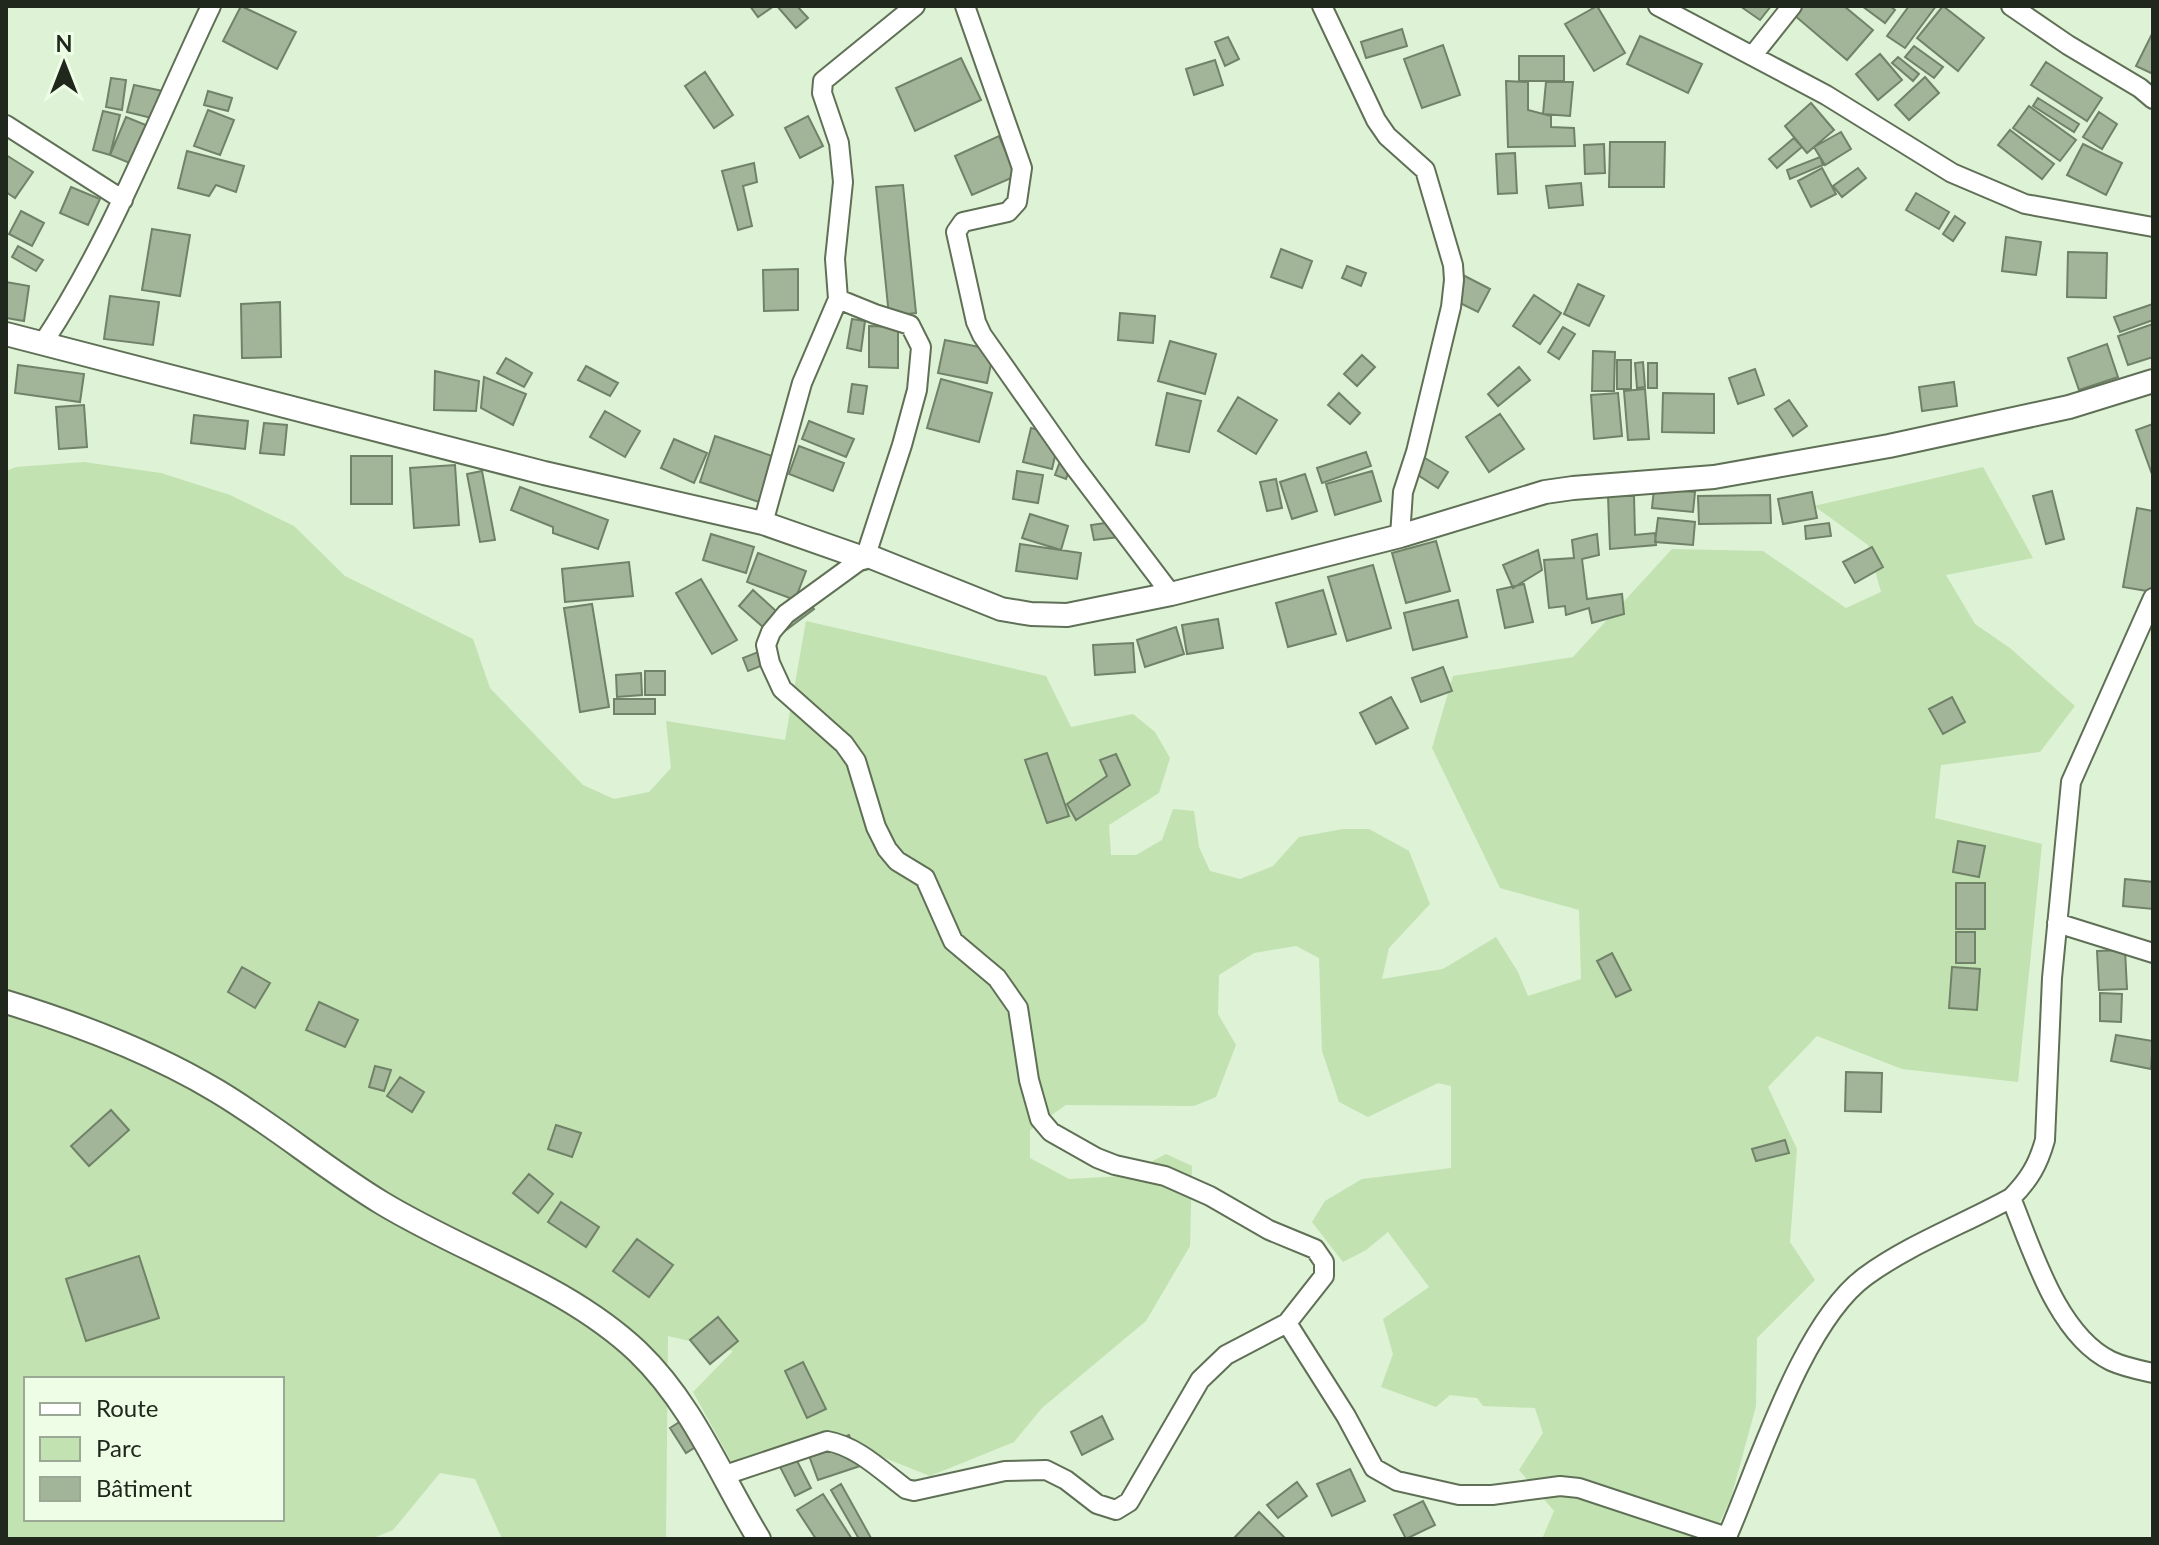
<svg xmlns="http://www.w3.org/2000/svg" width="2159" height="1545" viewBox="0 0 2159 1545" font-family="Lato,sans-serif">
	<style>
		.green { fill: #c2e2b2; fill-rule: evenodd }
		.building { fill: #a2b599; stroke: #708267; stroke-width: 2 }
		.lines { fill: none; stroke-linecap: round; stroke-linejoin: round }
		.minor-casing { stroke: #5f7056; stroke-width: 22 }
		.tertiary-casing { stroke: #5f7056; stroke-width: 26 }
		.minor { stroke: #fff; stroke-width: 18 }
		.tertiary { stroke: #fff; stroke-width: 22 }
	</style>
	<rect width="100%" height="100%" fill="#def2d5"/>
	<path class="green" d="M 84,462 L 161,473 L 230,495 L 294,526 L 345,576 L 473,639 L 490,688 L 583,785 L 614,799 L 649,792 L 671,768 L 666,721 L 785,740 L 806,621 L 1046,676 L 1071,727 L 1133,714 L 1155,732 L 1170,758 L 1159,793 L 1109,825 L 1111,855 L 1136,855 L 1162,840 L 1173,809 L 1194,811 L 1199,847 L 1210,871 L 1240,879 L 1273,866 L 1299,837 L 1343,829 L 1369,829 L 1409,851 L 1430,904 L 1389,948 L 1382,979 L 1443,969 L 1496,937 L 1518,972 L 1528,996 L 1581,979 L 1579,910 L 1500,888 L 1432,748 L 1453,676 L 1573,657 L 1672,549 L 1763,551 L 1846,608 L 1881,592 L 1868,545 L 1814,506 L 1983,467 L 2033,558 L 1946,575 L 1975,624 L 2010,648 L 2075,706 L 2040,752 L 1941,765 L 1935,818 L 2042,844 L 2018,1082 L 1902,1069 L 1817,1036 L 1768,1087 L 1797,1149 L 1790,1242 L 1815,1280 L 1757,1338 L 1756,1406 L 1731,1498 L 1712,1539 L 1542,1539 L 1554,1511 L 1519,1470 L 1543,1433 L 1535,1408 L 1483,1406 L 1477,1398 L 1450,1395 L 1436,1407 L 1381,1387 L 1393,1354 L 1383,1319 L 1429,1287 L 1388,1232 L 1366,1250 L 1343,1262 L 1312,1222 L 1325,1201 L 1362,1179 L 1451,1168 L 1451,1086 L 1438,1083 L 1368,1117 L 1339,1102 L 1322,1051 L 1319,958 L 1296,946 L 1254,953 L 1219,975 L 1218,1014 L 1236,1045 L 1216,1097 L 1194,1106 L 1066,1105 L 1030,1130 L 1030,1158 L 1069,1179 L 1124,1176 L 1166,1154 L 1192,1166 L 1190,1246 L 1146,1321 L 1042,1408 L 1014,1442 L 930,1476 L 837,1439 L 736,1470 L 693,1392 L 733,1351 L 668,1336 L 666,1539 L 502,1539 L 475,1479 L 440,1473 L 393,1530 L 371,1539 L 6,1539 L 6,471 L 16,467 ZM 26,1379 L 282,1379 L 282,1519 L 26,1519 Z"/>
	<path class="building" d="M 241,6 L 296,32 L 277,69 L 223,41 Z
		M 750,6 L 774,6 L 758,17 Z
		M 777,6 L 797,6 L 808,18 L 796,28 Z
		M 1597,6 L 1625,53 L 1594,71 L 1565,24 Z
		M 1740,6 L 1771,6 L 1760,20 Z
		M 1802,6 L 1844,6 L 1873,30 L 1847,60 L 1794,15 Z
		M 1862,6 L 1890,6 L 1895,10 L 1885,23 Z
		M 1909,6 L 1936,6 L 1905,48 L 1887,36 Z
		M 1943,6 L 1984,38 L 1958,71 L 1917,38 Z
		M 1402,29 L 1407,46 L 1366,58 L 1361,42 Z
		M 2152,34 L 2153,35 L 2153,74 L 2136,66 Z
		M 1640,36 L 1702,64 L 1688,93 L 1627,64 Z
		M 1228,37 L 1239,59 L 1225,66 L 1215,42 Z
		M 1443,45 L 1460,95 L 1422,108 L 1404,59 Z
		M 1914,46 L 1943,67 L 1934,78 L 1905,57 Z
		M 1880,54 L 1902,80 L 1878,100 L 1856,74 Z
		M 1519,56 L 1564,56 L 1564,81 L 1519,81 Z
		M 1898,57 L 1919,74 L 1913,81 L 1892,63 Z
		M 961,58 L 981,100 L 915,131 L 896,88 Z
		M 1215,60 L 1223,85 L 1194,95 L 1186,69 Z
		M 2046,62 L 2102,98 L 2087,121 L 2031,85 Z
		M 705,72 L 733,115 L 714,128 L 685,86 Z
		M 1925,77 L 1939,93 L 1909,120 L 1895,105 Z
		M 111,78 L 126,80 L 122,110 L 106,107 Z
		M 1506,81 L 1528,82 L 1528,110 L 1551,116 L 1551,127 L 1574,128 L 1575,146 L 1508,147 Z
		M 1546,82 L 1573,82 L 1570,116 L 1543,114 Z
		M 134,85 L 163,91 L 156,119 L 127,112 Z
		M 208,91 L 232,98 L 228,111 L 204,105 Z
		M 2038,98 L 2079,124 L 2074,132 L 2033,106 Z
		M 1811,103 L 1834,130 L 1807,153 L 1785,126 Z
		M 2029,106 L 2076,140 L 2060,161 L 2013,128 Z
		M 208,110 L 234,120 L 220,155 L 194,146 Z
		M 103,111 L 120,115 L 110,155 L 93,150 Z
		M 2099,112 L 2117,124 L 2102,149 L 2083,137 Z
		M 808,116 L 823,146 L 800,158 L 785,128 Z
		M 126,117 L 153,128 L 137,166 L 110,155 Z
		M 2010,130 L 2054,164 L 2042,179 L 1998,145 Z
		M 1841,132 L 1851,149 L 1825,165 L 1814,147 Z
		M 999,136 L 1016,176 L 972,195 L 955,156 Z
		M 1794,138 L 1802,147 L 1777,168 L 1769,159 Z
		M 1610,142 L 1665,142 L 1664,187 L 1609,187 Z
		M 1604,144 L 1605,173 L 1585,174 L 1584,145 Z
		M 2083,144 L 2122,163 L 2106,195 L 2067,175 Z
		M 187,151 L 244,166 L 236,192 L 216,185 L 209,196 L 178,188 Z
		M 1515,153 L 1517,193 L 1498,194 L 1496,154 Z
		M 6,155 L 33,172 L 15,198 L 6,192 Z
		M 1820,157 L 1823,165 L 1790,179 L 1787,170 Z
		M 754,163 L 757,182 L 743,186 L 752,226 L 738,230 L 722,171 Z
		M 1822,168 L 1836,194 L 1811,207 L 1798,181 Z
		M 1858,168 L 1866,178 L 1842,197 L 1833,186 Z
		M 1581,183 L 1583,205 L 1549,208 L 1546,186 Z
		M 903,185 L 916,313 L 889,316 L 876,187 Z
		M 71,187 L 100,199 L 88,225 L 60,213 Z
		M 1916,193 L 1949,212 L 1939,229 L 1906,210 Z
		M 21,211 L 44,223 L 32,246 L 9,234 Z
		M 1955,216 L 1965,223 L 1953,241 L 1943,234 Z
		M 152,229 L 190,235 L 180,296 L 142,290 Z
		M 2006,237 L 2041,242 L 2036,275 L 2002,271 Z
		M 18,246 L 43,260 L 36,271 L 12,257 Z
		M 1281,249 L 1312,261 L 1302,288 L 1271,277 Z
		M 2068,252 L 2107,253 L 2106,298 L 2067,297 Z
		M 1347,266 L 1366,273 L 1361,286 L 1342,278 Z
		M 798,269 L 798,310 L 764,311 L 763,270 Z
		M 1459,273 L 1490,289 L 1478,312 L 1446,296 Z
		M 6,282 L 29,286 L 24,321 L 6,318 Z
		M 1578,284 L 1604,296 L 1589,326 L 1564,314 Z
		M 1534,295 L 1561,313 L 1540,344 L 1513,326 Z
		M 110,296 L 159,302 L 153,345 L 104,339 Z
		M 280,302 L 281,357 L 242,358 L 241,304 Z
		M 2153,304 L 2153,320 L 2120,332 L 2114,317 Z
		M 1120,313 L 1155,316 L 1153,343 L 1118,340 Z
		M 852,319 L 865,321 L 861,351 L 847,348 Z
		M 2153,324 L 2153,357 L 2128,365 L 2118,336 Z
		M 869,326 L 898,327 L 898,368 L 869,367 Z
		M 1563,327 L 1575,334 L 1559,359 L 1548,352 Z
		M 945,340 L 994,350 L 987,383 L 938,373 Z
		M 1170,341 L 1216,354 L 1205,394 L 1158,381 Z
		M 2107,344 L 2118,377 L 2079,390 L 2068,358 Z
		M 1593,351 L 1615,352 L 1614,391 L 1592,391 Z
		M 1362,355 L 1375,367 L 1357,386 L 1344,374 Z
		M 506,358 L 532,373 L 524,387 L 497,373 Z
		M 1617,360 L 1631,360 L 1631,389 L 1617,389 Z
		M 1643,362 L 1645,387 L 1637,388 L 1635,363 Z
		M 1648,363 L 1657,363 L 1657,388 L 1648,388 Z
		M 18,365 L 84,374 L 80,402 L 15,393 Z
		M 586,366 L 618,383 L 610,396 L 578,380 Z
		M 1519,367 L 1530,380 L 1498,406 L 1488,394 Z
		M 1755,369 L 1764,395 L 1738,404 L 1729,378 Z
		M 435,371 L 479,381 L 476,411 L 434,410 Z
		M 484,377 L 526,394 L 513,425 L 481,408 Z
		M 941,379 L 992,393 L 979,442 L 927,428 Z
		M 1954,382 L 1957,406 L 1922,411 L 1919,387 Z
		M 852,384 L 867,386 L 863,414 L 848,412 Z
		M 1645,389 L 1649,439 L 1628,440 L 1624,391 Z
		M 1167,393 L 1201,401 L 1189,452 L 1156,445 Z
		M 1339,393 L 1360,413 L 1350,424 L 1328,405 Z
		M 1618,393 L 1622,436 L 1594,439 L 1591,395 Z
		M 1663,393 L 1714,394 L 1714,433 L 1662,432 Z
		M 1238,397 L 1277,420 L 1256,454 L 1218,431 Z
		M 1789,400 L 1807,426 L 1793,436 L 1775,409 Z
		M 84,405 L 87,447 L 59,449 L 56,407 Z
		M 605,411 L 640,431 L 625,457 L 590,437 Z
		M 1500,414 L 1524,449 L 1489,472 L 1466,437 Z
		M 194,415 L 248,421 L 245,449 L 191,443 Z
		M 809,421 L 854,439 L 846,457 L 802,439 Z
		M 264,423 L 287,425 L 284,455 L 260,453 Z
		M 2153,424 L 2153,477 L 2136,430 Z
		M 1031,428 L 1060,435 L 1052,469 L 1023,462 Z
		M 715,436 L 775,457 L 759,502 L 700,482 Z
		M 674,439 L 707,453 L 694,483 L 661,468 Z
		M 799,446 L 844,463 L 833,491 L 789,474 Z
		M 1366,452 L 1371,466 L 1322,483 L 1317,468 Z
		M 1420,455 L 1448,472 L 1438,488 L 1410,470 Z
		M 351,456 L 392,456 L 392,504 L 351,504 Z
		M 1062,456 L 1073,460 L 1066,479 L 1055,475 Z
		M 455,465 L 459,525 L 414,528 L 410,468 Z
		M 482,471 L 495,540 L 480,542 L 467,474 Z
		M 1017,471 L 1043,475 L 1038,503 L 1013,499 Z
		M 1372,471 L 1381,501 L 1335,515 L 1326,484 Z
		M 1305,474 L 1317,511 L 1292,519 L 1280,482 Z
		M 1276,479 L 1282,508 L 1267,511 L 1260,482 Z
		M 520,487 L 608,520 L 598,549 L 553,533 L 553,527 L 511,510 Z
		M 1654,489 L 1695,492 L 1693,512 L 1652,508 Z
		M 2052,491 L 2064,539 L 2046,544 L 2033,496 Z
		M 1812,492 L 1817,518 L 1783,524 L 1778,499 Z
		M 1770,495 L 1771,523 L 1699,524 L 1698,496 Z
		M 1608,496 L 1634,496 L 1635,535 L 1655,533 L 1656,545 L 1610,549 Z
		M 2137,508 L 2153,511 L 2153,592 L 2123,587 Z
		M 1030,514 L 1068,526 L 1061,550 L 1022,538 Z
		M 1658,518 L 1695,522 L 1693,545 L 1655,542 Z
		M 1126,520 L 1128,536 L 1094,540 L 1091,525 Z
		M 1829,523 L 1831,536 L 1806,539 L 1805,526 Z
		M 711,534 L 754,547 L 746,573 L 703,560 Z
		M 1597,534 L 1599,555 L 1582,559 L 1587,599 L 1622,594 L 1624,614 L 1592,623 L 1589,608 L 1566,615 L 1565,606 L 1549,608 L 1544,560 L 1574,558 L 1572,540 Z
		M 1436,541 L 1450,591 L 1406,603 L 1392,553 Z
		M 1020,544 L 1081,553 L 1077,579 L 1016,571 Z
		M 1872,547 L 1883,567 L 1855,583 L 1843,562 Z
		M 1538,550 L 1542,570 L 1513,588 L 1503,565 Z
		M 758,553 L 806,571 L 795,600 L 747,582 Z
		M 629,562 L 633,596 L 565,602 L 562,569 Z
		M 1373,565 L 1391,628 L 1347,641 L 1328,577 Z
		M 701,579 L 737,640 L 712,654 L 676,593 Z
		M 1524,584 L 1533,622 L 1505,628 L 1497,590 Z
		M 753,590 L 776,611 L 763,627 L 739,606 Z
		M 1323,590 L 1336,634 L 1288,647 L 1276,603 Z
		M 805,597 L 814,609 L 777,637 Z
		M 1458,600 L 1467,637 L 1413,650 L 1404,613 Z
		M 592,604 L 609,707 L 580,712 L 564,608 Z
		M 1218,619 L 1223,648 L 1187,654 L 1182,625 Z
		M 1176,627 L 1184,654 L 1145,667 L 1137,640 Z
		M 1133,643 L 1135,672 L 1095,675 L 1093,645 Z
		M 771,647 L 776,660 L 748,671 L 743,658 Z
		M 1443,667 L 1452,691 L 1421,702 L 1412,678 Z
		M 645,671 L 665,671 L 665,695 L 645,695 Z
		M 641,673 L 642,695 L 617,697 L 616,675 Z
		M 1391,697 L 1408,728 L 1376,744 L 1360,713 Z
		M 1952,697 L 1965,722 L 1943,734 L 1929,709 Z
		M 614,699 L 655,699 L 655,714 L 614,714 Z
		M 1047,753 L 1069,816 L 1047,823 L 1025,760 Z
		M 1116,754 L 1130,785 L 1076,820 L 1067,804 L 1107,776 L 1100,760 Z
		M 1958,841 L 1985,846 L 1979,877 L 1953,872 Z
		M 2125,879 L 2153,882 L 2153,909 L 2123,906 Z
		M 1956,883 L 1985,883 L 1985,929 L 1956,929 Z
		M 1956,932 L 1975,932 L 1975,963 L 1956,963 Z
		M 2125,950 L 2127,989 L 2099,990 L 2097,951 Z
		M 1612,953 L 1631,990 L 1616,997 L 1597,961 Z
		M 242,967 L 270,983 L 255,1008 L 228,992 Z
		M 1952,967 L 1980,969 L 1977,1010 L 1949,1008 Z
		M 2100,993 L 2122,994 L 2121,1022 L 2100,1021 Z
		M 319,1002 L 358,1020 L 345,1047 L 306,1030 Z
		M 2116,1035 L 2153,1041 L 2151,1069 L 2111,1061 Z
		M 375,1066 L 391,1070 L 384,1091 L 369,1087 Z
		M 1846,1072 L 1882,1073 L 1881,1112 L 1845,1111 Z
		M 400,1077 L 424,1092 L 412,1112 L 387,1096 Z
		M 111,1110 L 129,1130 L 89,1166 L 71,1146 Z
		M 556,1125 L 581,1133 L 572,1157 L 548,1149 Z
		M 1785,1140 L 1789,1153 L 1756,1161 L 1752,1149 Z
		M 529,1174 L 553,1194 L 538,1213 L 513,1193 Z
		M 561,1202 L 599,1227 L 586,1247 L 548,1222 Z
		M 637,1239 L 673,1265 L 649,1297 L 613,1271 Z
		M 139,1256 L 159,1318 L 86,1341 L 66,1279 Z
		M 718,1317 L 738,1341 L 710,1364 L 690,1340 Z
		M 803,1362 L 826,1409 L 807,1418 L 785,1371 Z
		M 689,1416 L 705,1441 L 686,1453 L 670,1428 Z
		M 1102,1416 L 1113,1439 L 1082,1455 L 1071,1432 Z
		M 849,1435 L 860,1466 L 818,1480 L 807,1450 Z
		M 794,1455 L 811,1488 L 795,1496 L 778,1463 Z
		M 1350,1469 L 1365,1501 L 1332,1516 L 1317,1484 Z
		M 1297,1482 L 1307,1496 L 1278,1518 L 1267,1505 Z
		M 841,1484 L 871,1538 L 869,1539 L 859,1539 L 831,1490 Z
		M 823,1494 L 852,1539 L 816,1539 L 797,1510 Z
		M 1423,1501 L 1435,1525 L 1406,1539 L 1394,1515 Z
		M 1259,1512 L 1286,1539 L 1233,1539 Z"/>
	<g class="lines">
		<defs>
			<path id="minor" d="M 965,6 L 1022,168 L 1017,202 L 1008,212 L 963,222 L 956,232 L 976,322 L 982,335 L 1074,466 L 1171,594
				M 1322,6 L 1376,120 L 1387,136 L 1425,170 L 1453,265 L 1454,280 L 1451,307 L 1416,452 L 1403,492 L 1400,536
				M 1658,6 L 1826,95 L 1952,173 L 2025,204 L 2153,227
				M 2011,6 L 2068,45 L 2140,88 L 2153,99
				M 1753,55 L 1792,6
				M 6,125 L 123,200
				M 838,299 L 875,314 L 910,325 L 921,347 L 917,390 L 902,445 L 866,555
				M 43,343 C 113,237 156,121 211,6
				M 763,523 L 802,383 L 838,299 L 835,259 L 843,182 L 839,143 L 822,93 L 823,81 L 915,6
				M 2057,923 L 2153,953
				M 2011,1198 C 2032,1249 2057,1335 2111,1361 C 2124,1367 2139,1370 2153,1373
				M 1287,1323 L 1346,1416 L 1374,1468 L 1397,1481 L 1459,1495 L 1492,1495 L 1560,1486 L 1579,1488 L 1727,1537
				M 725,1475 L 827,1441 C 857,1446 882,1471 906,1489 L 914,1491 L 1005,1471 L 1046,1470 L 1066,1480 L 1097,1504 L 1116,1510 L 1129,1502 L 1200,1380 L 1226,1355 L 1287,1323 L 1324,1276 L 1324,1262 L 1315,1249 L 1269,1230 L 1210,1196 L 1165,1176 L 1115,1165 L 1097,1158 L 1051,1132 L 1040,1119 L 1029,1080 L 1018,1008 L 997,978 L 953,941 L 925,878 L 897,861 L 887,849 L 876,827 L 856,761 L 844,744 L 782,689 L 770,663 L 766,645 L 771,632 L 786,614 L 863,558
				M 1726,1539 C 1758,1467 1802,1322 1866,1276 C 1910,1244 1964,1224 2011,1198 C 2029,1180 2038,1165 2045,1140 L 2052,978 L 2071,782 L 2153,598"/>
			<path id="tertiary" d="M 6,334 L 544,473 L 763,523 L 863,558 L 866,555 L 1001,609 L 1031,614 L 1067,615 L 1171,594 L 1400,536 L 1545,492 L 1573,488 L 1714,477 L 1889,446 L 2069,407 L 2153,381
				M 6,1002 C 78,1024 152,1052 217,1091 C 274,1125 326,1169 382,1203 C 466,1254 566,1284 638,1352 C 693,1405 720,1475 759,1539"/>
		</defs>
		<use href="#minor" class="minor-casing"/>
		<use href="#tertiary" class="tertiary-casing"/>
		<use href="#minor" class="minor"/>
		<use href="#tertiary" class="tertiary"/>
	</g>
	<rect width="2159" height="1545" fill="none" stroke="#20271d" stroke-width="16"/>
	<rect x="24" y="1377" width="260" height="144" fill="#eefee6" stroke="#9ca896" stroke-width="2"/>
	<rect x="40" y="1403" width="40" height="12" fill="#ffffff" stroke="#9ca896" stroke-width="2"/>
	<text x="96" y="1417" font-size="24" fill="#20271d">Route</text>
	<rect x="40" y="1437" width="40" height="24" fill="#c2e2b2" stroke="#9ca896" stroke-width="2"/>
	<text x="96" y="1457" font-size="24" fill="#20271d">Parc</text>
	<rect x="40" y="1477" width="40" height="24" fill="#a2b599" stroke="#9ca896" stroke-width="2"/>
	<text x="96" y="1497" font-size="24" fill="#20271d">Bâtiment</text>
	<g transform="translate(64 64)" stroke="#eefee6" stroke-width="6" paint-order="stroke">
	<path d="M0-6L14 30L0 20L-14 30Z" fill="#20271d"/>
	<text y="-12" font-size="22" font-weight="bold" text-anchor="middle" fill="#20271d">N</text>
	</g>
</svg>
